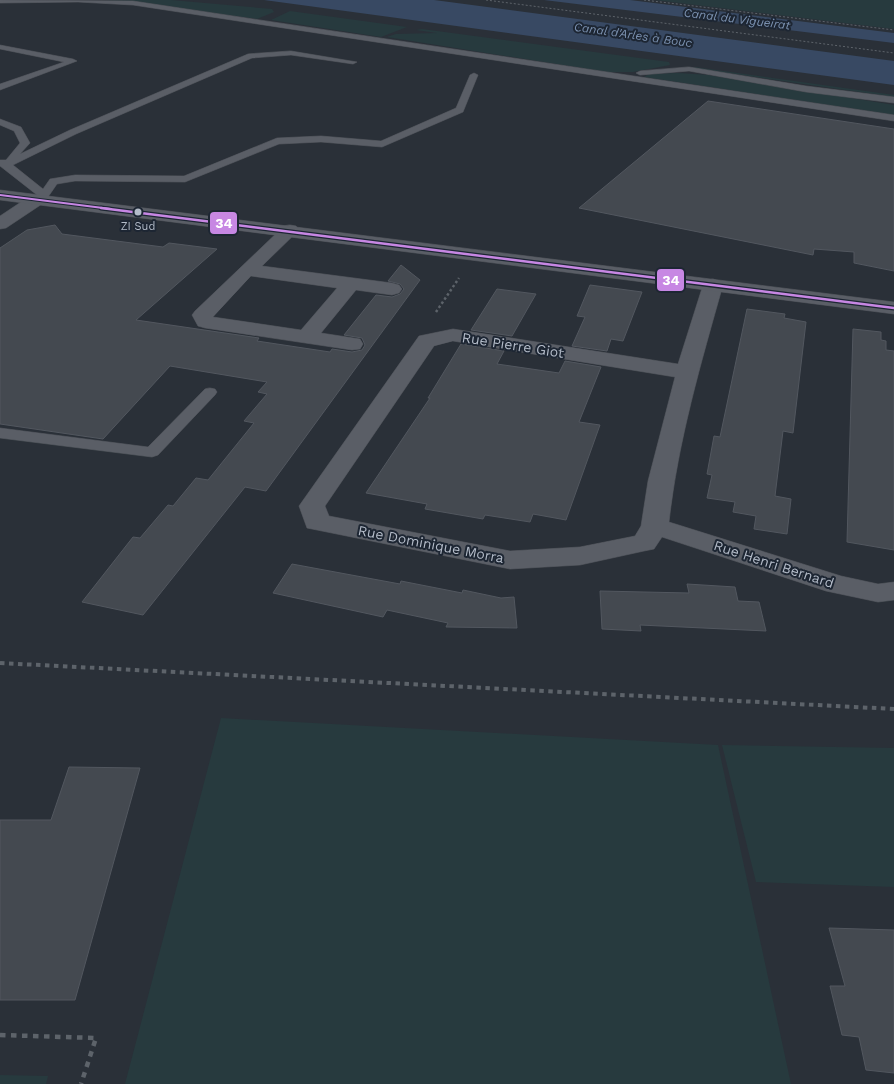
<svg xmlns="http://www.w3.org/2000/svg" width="894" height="1084" viewBox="0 0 894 1084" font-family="'Work Sans',sans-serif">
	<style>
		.green { fill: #273a3e }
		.water { fill: #384963 }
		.building { fill: #444950; stroke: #52575f }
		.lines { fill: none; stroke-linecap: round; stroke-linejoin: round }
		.service-casing { stroke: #484c53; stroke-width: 1 }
		.minor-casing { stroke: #484c53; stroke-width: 1 }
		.tertiary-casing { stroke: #484c53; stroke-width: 1 }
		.path-far3 { stroke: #5d636a; stroke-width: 1; stroke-dasharray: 2 2; stroke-linecap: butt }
		.path-far2 { stroke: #5d636a; stroke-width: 2.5; stroke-dasharray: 2.5 2.5; stroke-linecap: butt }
		.path-far1 { stroke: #5d636a; stroke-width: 4; stroke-dasharray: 4.5 4.5; stroke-linecap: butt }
		.path { stroke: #5d636a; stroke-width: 4.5; stroke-dasharray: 5.5 5.5; stroke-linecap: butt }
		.service { fill: #5a5e66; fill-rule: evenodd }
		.minor { fill: #5a5e66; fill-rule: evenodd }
		.tertiary { fill: #5a5e66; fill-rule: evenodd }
		.bus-1-far1-casing { stroke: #1d2633; stroke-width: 4 }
		.bus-1-casing { stroke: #1d2633; stroke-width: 5 }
		.bus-1-far1 { stroke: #c787e3; stroke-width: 2 }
		.bus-1 { stroke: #c787e3; stroke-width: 2.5 }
		.bus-dot { fill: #b4bcc9; stroke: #1d2633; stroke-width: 2 }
		.labels { text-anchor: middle; stroke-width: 4; stroke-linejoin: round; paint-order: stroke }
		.far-bus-label { font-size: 11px; fill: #b4bcc9; stroke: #1d2633 }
		.far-water-label { font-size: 12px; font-style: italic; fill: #7c92b1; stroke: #1d2633 }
		.street-label { font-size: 14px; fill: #b4bcc9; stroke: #1d2633 }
		.line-badge { stroke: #1d2633; stroke-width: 2 }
		.badge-label { font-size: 14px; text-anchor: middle; font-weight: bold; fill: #fff }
	</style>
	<rect width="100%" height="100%" fill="#2a3038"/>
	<path class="green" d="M 106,0 L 171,0 L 272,9 L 274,12 L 257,19 Z
		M 655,0 L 894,0 L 894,29 Z
		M 290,11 L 407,27 L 381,37 L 271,20 Z
		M 422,29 L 669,62 L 670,65 L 633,72 L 606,72 L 387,37 L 396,34 L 437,33 L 416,30 Z
		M 695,67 L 894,95 L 894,97 L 693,68 Z
		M 678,73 L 709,75 L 894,105 L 894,115 L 644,77 L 649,74 Z
		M 221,718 L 718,745 L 791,1084 L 125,1084 Z
		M 722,745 L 894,748 L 894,887 L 756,882 Z
		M 0,1075 L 48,1076 L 46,1084 L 0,1084 Z"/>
	<path class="water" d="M 264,0 L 434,0 L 894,61 L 894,85 Z
		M 544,0 L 630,0 L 894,33 L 894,43 Z"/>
	<path class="building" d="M 708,101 L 894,129 L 894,271 L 854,263 L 854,252 L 814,249 L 813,255 L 579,208 Z
		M 55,225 L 62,234 L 163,247 L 169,243 L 217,249 L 136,320 L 259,338 L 257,341 L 330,352 L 332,349 L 352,352 L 362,350 L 365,345 L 362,338 L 344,335 L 376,295 L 392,297 L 400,294 L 404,289 L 400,284 L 388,281 L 401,265 L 420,280 L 266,491 L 245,487 L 143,615 L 82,602 L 133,537 L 140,538 L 168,505 L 173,506 L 196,478 L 208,480 L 254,423 L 244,421 L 267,394 L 258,392 L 267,382 L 170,366 L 103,439 L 0,424 L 0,248 L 27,230 Z
		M 590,285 L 642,292 L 623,341 L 611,339 L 607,351 L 572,346 L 585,317 L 577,316 Z
		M 497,289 L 536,294 L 512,336 L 471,330 Z
		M 747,309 L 785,314 L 784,318 L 806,322 L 793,433 L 783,431 L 775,496 L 791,499 L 787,534 L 754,529 L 756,516 L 733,512 L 735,502 L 707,498 L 712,475 L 707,474 L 714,436 L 720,437 Z
		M 853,329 L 881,332 L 881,340 L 886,341 L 886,350 L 894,351 L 894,550 L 847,542 Z
		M 461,344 L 504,351 L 497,364 L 559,373 L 565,361 L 601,367 L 579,422 L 600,425 L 566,520 L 533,514 L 530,522 L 485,515 L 483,519 L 425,509 L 427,504 L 366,493 L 430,398 L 428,398 Z
		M 292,564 L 400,584 L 401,581 L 462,593 L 463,590 L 501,598 L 514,597 L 517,628 L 446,627 L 448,623 L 387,610 L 383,617 L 273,593 Z
		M 687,584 L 735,587 L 738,601 L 759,602 L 766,631 L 640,625 L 641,631 L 602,629 L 600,591 L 689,593 Z
		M 69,767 L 140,768 L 75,1000 L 0,1000 L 0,820 L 51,820 Z
		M 829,928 L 894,930 L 894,1073 L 866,1070 L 859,1037 L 842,1035 L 830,986 L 845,986 Z"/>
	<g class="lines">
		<defs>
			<path id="service" d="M 0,0 L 133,1 L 894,115 L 894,121 L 133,5 L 78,2 L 0,3 Z
				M 0,45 L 73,59 L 77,61 L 0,90 L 0,84 L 64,62 L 0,49 Z
				M 291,51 L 357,62 L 353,64 L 291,55 L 252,58 L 76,134 L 13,165 L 43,189 L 50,179 L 75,175 L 184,176 L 277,138 L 321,136 L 381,141 L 456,108 L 470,75 L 474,73 L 478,75 L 463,112 L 382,147 L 321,142 L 279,144 L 185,182 L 75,181 L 57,184 L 48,197 L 36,203 L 31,200 L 37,195 L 0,166 L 0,160 L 6,160 L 20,143 L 14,131 L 0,125 L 0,119 L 21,127 L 30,143 L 20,154 L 70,130 L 248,54 Z
				M 689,67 L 806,86 L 894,97 L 894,103 L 806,92 L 689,71 L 640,75 L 636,73 L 640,71 Z
				M 210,388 L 215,389 L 217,392 L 215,395 L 158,455 L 152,457 L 0,438 L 0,428 L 148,447 L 205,389 Z"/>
			<path id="minor" d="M 36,195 L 42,196 L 44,200 L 42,204 L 6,228 L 0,229 L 0,216 L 30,196 Z
				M 290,225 L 296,226 L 299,230 L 262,266 L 392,283 L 399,285 L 402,289 L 399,293 L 392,295 L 356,290 L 321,333 L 360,339 L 363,344 L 360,349 L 352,350 L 205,328 L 198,326 L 192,315 L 195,311 L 284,226 ZM 251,276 L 337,288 L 301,330 L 213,317 Z
				M 713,279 L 720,281 L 723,285 C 701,363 678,441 669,522 L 841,576 L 878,584 L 894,582 L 894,600 L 878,602 L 826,591 L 662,537 L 654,549 L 644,551 L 580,565 L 510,569 L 317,530 L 307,528 L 299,506 L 419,336 L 453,329 L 678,364 L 703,285 L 706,281 ZM 453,341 L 675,377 L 648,481 L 641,526 L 635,536 L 580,547 L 510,551 L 329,516 L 325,506 L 434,346 Z"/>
			<path id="tertiary" d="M 0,190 L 894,302 L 894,314 L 0,200 Z"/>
		</defs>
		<use href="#service" class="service-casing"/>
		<use href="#minor" class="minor-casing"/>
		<use href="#tertiary" class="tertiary-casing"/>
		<path class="path-far3" d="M 486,0 L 894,53
			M 644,0 L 894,30"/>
		<path class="path-far2" d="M 436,312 L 459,278"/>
		<path class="path-far1" d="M 0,663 L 894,709"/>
		<path class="path" d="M 0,1035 L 96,1038 L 81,1084"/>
		<use href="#service" class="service"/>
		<use href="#minor" class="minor"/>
		<use href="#tertiary" class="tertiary"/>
		<defs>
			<path id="bus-1-far1" d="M 0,195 L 111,209"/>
			<path id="bus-1" d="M 101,208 L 894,308"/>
		</defs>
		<use href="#bus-1-far1" class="bus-1-far1-casing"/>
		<use href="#bus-1" class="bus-1-casing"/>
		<use href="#bus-1-far1" class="bus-1-far1"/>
		<use href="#bus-1" class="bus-1"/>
	</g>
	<circle class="bus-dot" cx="138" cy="212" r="4.5"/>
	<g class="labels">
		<g class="far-bus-label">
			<text x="138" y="230">ZI Sud</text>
		</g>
		<g class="far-water-label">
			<text transform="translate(737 19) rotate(7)" y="4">Canal du Vigueirat</text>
			<text transform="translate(633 35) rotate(8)" y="4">Canal d'Arles à Bouc</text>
		</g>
		<g class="street-label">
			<text transform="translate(513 345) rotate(9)" y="5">Rue Pierre Giot</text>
			<text transform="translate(431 544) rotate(11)" y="5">Rue Dominique Morra</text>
			<text transform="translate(774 564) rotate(18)" y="5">Rue Henri Bernard</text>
		</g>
	</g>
	<g class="line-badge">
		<rect x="209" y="211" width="29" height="24" rx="5" fill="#c787e3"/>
		<rect x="656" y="268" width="29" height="24" rx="5" fill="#c787e3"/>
	</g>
	<g class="badge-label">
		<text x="224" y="228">34</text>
		<text x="671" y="285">34</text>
	</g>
</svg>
